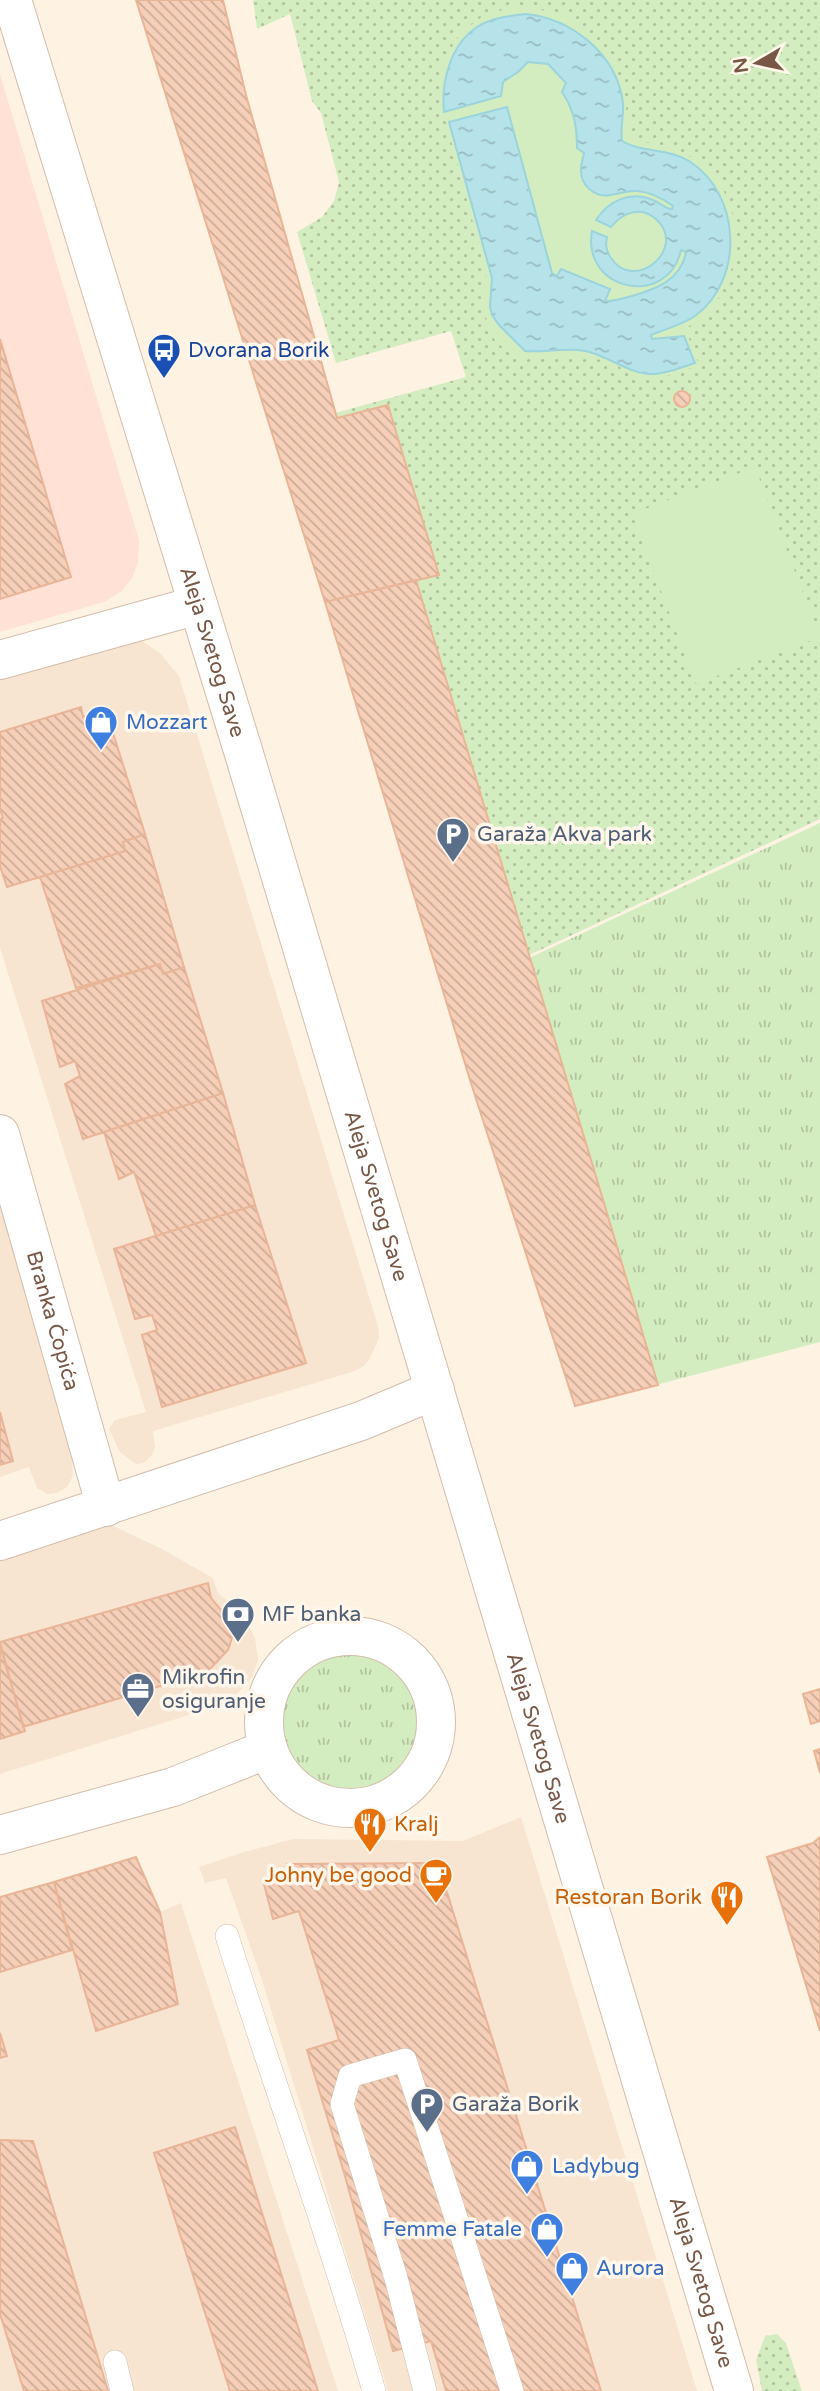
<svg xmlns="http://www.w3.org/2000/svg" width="820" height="2391" viewBox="0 0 820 2391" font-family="'Varela Round',sans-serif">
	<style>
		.residential { fill: #f7e4d1 }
		.commercial { fill: #ffe1d6 }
		.grass { fill: url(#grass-dots) }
		.park { fill: url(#park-tufts) }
		.pitch { fill: #d4edc0 }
		.water { fill: url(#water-ripples); stroke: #9bd4dc; stroke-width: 2 }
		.building { fill: url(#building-back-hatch); stroke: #eab597; stroke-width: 2 }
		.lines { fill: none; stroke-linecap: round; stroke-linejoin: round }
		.lane-casing { stroke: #d3bcab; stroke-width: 24 }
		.street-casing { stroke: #d3bcab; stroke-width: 40 }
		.secondary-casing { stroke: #d6bba8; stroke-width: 40 }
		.lane { stroke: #fff; stroke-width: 23 }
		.street { stroke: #fff; stroke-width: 38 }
		.secondary { stroke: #fff; stroke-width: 38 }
		.labels { text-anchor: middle; stroke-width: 7; stroke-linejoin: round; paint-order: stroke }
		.transit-label { font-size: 21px; fill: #164399; stroke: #fff7eb; text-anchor: start }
		.street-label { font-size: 21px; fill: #795746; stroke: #fff7eb }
		.shop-label { font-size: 21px; fill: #366cbe; stroke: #fff7eb; text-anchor: start }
		.service-label { font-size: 21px; fill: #4e5e75; stroke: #fff7eb; text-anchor: start }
		.food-label { font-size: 21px; fill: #c56008; stroke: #fff7eb; text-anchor: end }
	</style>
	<defs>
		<pattern id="grass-dots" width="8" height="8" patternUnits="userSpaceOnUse" patternTransform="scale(1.75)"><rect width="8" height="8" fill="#d4edc0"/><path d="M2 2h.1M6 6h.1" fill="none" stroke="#b1c39e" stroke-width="1.8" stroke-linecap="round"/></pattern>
		<pattern id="park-tufts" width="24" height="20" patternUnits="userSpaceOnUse" patternTransform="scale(1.75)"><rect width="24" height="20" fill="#d4edc0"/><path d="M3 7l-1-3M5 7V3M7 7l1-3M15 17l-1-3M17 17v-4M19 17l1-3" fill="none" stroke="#b1c39e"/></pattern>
		<pattern id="water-ripples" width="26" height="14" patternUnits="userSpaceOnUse" patternTransform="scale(1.75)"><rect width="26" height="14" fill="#b6e3ea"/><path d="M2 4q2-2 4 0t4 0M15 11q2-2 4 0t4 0" fill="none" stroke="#99bbbf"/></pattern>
		<pattern id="building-back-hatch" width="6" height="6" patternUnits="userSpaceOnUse" patternTransform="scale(1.75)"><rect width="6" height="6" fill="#f6cfb8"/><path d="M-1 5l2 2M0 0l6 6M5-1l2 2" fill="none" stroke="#ccab97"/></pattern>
	</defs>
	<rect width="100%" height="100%" fill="#fef3e3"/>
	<path class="residential" d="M 128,639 L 142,641 L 160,653 L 179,676 L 378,1326 L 379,1338 L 369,1360 L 364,1366 L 352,1372 L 153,1431 L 155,1448 L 152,1455 L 144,1463 L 136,1464 L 120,1452 L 109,1429 L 115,1420 L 146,1412 L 0,948 L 0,676 Z
		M 0,1206 L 71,1444 L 73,1476 L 67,1487 L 57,1493 L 48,1494 L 37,1488 L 29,1467 L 0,1477 Z
		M 105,1522 L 162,1549 L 213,1578 L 218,1593 L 242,1613 L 255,1638 L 258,1660 L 252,1677 L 230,1702 L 0,1774 L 0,1555 Z
		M 521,1817 L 697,2391 L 388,2391 L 260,1974 L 226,1878 L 205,1883 L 199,1867 L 241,1853 L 293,1839 L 463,1841 Z
		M 136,1857 L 160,1912 L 181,1903 L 338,2391 L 0,2391 L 0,1897 Z"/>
	<path class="commercial" d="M 0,74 L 139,540 L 138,562 L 132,578 L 122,591 L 104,602 L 0,632 Z"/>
	<path class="grass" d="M 253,0 L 820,0 L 820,819 L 448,993 L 277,429 L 466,377 L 451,331 L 336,363 L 297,232 L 322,217 L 334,201 L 339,182 L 321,113 L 312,101 L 290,14 L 257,29 Z
		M 777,2334 L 786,2343 L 802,2391 L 762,2391 L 756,2360 L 765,2336 Z"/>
	<path class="park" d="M 820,823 L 820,1342 L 575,1406 L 445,997 Z
		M277 1721a72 72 0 1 1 144 0a72 72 0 1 1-144 0Z"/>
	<path class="pitch" d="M 532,8 L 570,16 L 589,32 L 608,54 L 623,86 L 630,137 C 638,142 646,142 656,144 C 672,148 692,155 705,167 C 742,201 745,260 717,300 C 713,306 709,314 704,318 C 699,322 691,325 685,328 L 699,365 C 683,371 665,379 647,378 C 632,377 618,363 602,360 C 587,357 569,355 554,355 C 530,355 513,361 495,340 C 480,323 487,288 485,267 L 440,100 L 442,69 L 451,48 L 462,32 L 483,16 L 505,9 Z
		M 755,467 L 820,637 L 696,684 L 632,514 Z"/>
	<path class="water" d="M 525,14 C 571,18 617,54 623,103 C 624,116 620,128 622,141 C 642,153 668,148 689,161 C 741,194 745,279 695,316 C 682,325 665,329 651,335 L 652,339 L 684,336 L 695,363 C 682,367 666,374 652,374 C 631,375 607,355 585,351 C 565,347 545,353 525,351 L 499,325 L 492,315 L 490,307 L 492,278 L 449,122 L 507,107 L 552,273 L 557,276 L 561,269 L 610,289 L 605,301 C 614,302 623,298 632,296 C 656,289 681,280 686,252 L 681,250 C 668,309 581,291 592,231 L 607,237 C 605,245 606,251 611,258 C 634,293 686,250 658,221 C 642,205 623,212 611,227 L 596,220 C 608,201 631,190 653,200 C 661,203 665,209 672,209 L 673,206 C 662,198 651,192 637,191 C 628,190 619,194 610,195 C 595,198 580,185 581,169 C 581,164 583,158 584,153 L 577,148 C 577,126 574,110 562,92 L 566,83 L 548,64 L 528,62 L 518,72 L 503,82 L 501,96 L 444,112 C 441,82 450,45 477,27 C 491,18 509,16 525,14 Z"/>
	<path class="building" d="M 136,0 L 223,0 L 246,95 L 337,418 L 388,405 L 439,575 L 325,602 Z
		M 0,339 L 71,577 L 0,599 Z
		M674 399a8 8 0 1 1 16 0a8 8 0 1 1-16 0Z
		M 416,580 L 601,1193 L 658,1385 L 575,1406 L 470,1080 L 325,602 Z
		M 81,707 L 83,717 L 106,711 L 145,834 L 123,842 L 125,851 L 7,887 L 0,866 L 0,819 L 3,818 L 0,810 L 0,732 Z
		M 145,834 L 184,967 L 163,974 L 160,964 L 76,988 L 40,877 L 125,851 L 123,842 Z
		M 160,964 L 163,974 L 184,967 L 223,1093 L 83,1139 L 65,1084 L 80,1076 L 75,1061 L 60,1067 L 42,1001 Z
		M 223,1093 L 255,1205 L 156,1236 L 134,1172 L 119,1179 L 104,1132 Z
		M 255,1205 L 306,1363 L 162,1407 L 142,1335 L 157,1330 L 152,1315 L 135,1319 L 114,1249 Z
		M 0,1412 L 13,1461 L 0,1465 Z
		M 208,1583 L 211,1598 L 226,1616 L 232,1638 L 228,1650 L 207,1672 L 23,1727 L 0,1642 Z
		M 0,1646 L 25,1731 L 0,1739 Z
		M 820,1689 L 820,1721 L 811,1724 L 803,1694 Z
		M 820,1749 L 820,1773 L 814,1751 Z
		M 820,1837 L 820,2031 L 767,1857 L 813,1843 Z
		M 136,1857 L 160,1912 L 178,2004 L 96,2031 L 54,1882 Z
		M 438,1863 L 601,2391 L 446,2391 L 431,2341 L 393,2351 L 345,2176 L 307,2050 L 339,2040 L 299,1911 L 273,1919 L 264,1884 L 290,1877 L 287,1864 Z
		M 54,1882 L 72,1950 L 0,1972 L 0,1897 Z
		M 0,2033 L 7,2056 L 0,2058 Z
		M 235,2127 L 318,2391 L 230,2391 L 154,2153 Z
		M 0,2140 L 33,2141 L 108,2391 L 24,2391 L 0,2314 Z"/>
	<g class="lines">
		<defs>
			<path id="lane" d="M 227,1936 C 275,2088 330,2238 374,2391
				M 115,2362 L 122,2391
				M 425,2391 L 396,2278 L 342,2104 L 350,2076 L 405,2060 L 512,2391"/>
			<g id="street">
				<path d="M 0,660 L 198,605"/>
				<path id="s1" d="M 0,1134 L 106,1507"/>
				<path d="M 0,1541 L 361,1421 L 435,1390"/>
				<circle cx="350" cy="1722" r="86"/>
				<path d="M 0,1835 L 173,1787 L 268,1749"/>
			</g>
			<g id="secondary">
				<path id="s2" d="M 12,0 L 245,757 L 734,2391"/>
			</g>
		</defs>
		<use href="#lane" class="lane-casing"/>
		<use href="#street" class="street-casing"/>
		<use href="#secondary" class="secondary-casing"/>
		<use href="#lane" class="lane"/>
		<use href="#street" class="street"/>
		<use href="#secondary" class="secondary"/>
	</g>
	<defs>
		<symbol id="bus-pin" viewBox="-11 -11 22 30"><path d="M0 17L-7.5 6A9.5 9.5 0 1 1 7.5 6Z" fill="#1a4fb4" stroke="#fff7eb"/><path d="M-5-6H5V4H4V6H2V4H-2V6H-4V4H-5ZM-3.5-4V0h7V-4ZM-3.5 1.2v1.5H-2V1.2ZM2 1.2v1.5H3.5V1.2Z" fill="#fff"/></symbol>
		<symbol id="shop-pin" viewBox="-11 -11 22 30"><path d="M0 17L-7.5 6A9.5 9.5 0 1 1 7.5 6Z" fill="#3f7fe0" stroke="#fff7eb"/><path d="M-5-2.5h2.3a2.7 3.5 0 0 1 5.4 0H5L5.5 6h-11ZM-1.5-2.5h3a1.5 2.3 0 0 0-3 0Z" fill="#fff"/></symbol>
		<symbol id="parking-pin" viewBox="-11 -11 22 30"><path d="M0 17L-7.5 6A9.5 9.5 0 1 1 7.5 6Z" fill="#5c6f8a" stroke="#fff7eb"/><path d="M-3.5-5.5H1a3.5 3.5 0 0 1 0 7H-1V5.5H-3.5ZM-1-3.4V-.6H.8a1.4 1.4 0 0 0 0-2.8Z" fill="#fff"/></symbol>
		<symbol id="bank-pin" viewBox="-11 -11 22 30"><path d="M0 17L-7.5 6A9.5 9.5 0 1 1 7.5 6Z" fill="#5c6f8a" stroke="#fff7eb"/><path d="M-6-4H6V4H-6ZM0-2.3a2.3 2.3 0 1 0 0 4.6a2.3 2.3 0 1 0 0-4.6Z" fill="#fff"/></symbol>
		<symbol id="office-pin" viewBox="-11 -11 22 30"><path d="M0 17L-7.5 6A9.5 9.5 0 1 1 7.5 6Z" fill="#5c6f8a" stroke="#fff7eb"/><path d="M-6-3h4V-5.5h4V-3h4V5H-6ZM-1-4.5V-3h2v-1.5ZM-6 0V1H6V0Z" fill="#fff"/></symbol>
		<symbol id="restaurant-pin" viewBox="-11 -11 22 30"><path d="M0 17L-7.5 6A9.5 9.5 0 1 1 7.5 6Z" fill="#e8710a" stroke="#fff7eb"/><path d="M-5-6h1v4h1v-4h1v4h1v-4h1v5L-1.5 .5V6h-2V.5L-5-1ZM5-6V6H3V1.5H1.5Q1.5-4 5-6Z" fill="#fff"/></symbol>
		<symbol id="cafe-pin" viewBox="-11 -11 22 30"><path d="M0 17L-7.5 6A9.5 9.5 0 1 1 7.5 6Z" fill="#e8710a" stroke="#fff7eb"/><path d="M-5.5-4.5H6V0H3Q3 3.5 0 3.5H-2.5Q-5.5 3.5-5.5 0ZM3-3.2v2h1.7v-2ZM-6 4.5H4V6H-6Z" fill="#fff"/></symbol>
	</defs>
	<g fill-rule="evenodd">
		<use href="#bus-pin" x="145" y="331" width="38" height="52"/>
		<use href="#shop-pin" x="82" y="703" width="38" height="52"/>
		<use href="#parking-pin" x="434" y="815" width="38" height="52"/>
		<use href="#bank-pin" x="219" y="1595" width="38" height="52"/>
		<use href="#office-pin" x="119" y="1670" width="38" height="52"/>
		<use href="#restaurant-pin" x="351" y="1805" width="38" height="52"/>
		<use href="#cafe-pin" x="417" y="1856" width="38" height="52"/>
		<use href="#restaurant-pin" x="708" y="1878" width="38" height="52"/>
		<use href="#parking-pin" x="408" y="2085" width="38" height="52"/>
		<use href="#shop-pin" x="508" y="2147" width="38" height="52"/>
		<use href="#shop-pin" x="528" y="2210" width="38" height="52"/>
		<use href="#shop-pin" x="553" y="2249" width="38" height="52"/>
	</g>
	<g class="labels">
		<g class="transit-label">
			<text x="188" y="357">Dvorana Borik</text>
		</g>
		<g class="street-label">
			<text dy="7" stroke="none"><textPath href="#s2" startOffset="682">Aleja Svetog Save</textPath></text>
			<text dy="7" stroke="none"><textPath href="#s2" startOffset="1250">Aleja Svetog Save</textPath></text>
			<text dy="7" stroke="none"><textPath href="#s1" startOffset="194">Branka Ćopića</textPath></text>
			<text dy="7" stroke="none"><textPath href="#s2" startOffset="1816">Aleja Svetog Save</textPath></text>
			<text dy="7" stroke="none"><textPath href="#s2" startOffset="2384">Aleja Svetog Save</textPath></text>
		</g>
		<g class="shop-label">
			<text x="126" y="729">Mozzart</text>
			<text x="552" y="2173">Ladybug</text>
			<text x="522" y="2236" text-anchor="end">Femme Fatale</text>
			<text x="596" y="2275">Aurora</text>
		</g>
		<g class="service-label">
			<text x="477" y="841">Garaža Akva park</text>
			<text x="262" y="1621">MF banka</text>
			<text x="162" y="1684">Mikrofin<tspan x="162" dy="24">osiguranje</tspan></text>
			<text x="452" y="2111">Garaža Borik</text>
		</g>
		<g class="food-label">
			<text x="394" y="1831" text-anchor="start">Kralj</text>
			<text x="412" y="1882">Johny be good</text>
			<text x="702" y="1904">Restoran Borik</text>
		</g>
	</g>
	<g transform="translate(757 63) rotate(261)" stroke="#fff7eb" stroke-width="5" paint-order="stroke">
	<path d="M0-5L12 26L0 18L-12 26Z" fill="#795746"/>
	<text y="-10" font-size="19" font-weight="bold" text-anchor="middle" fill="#795746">N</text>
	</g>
</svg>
